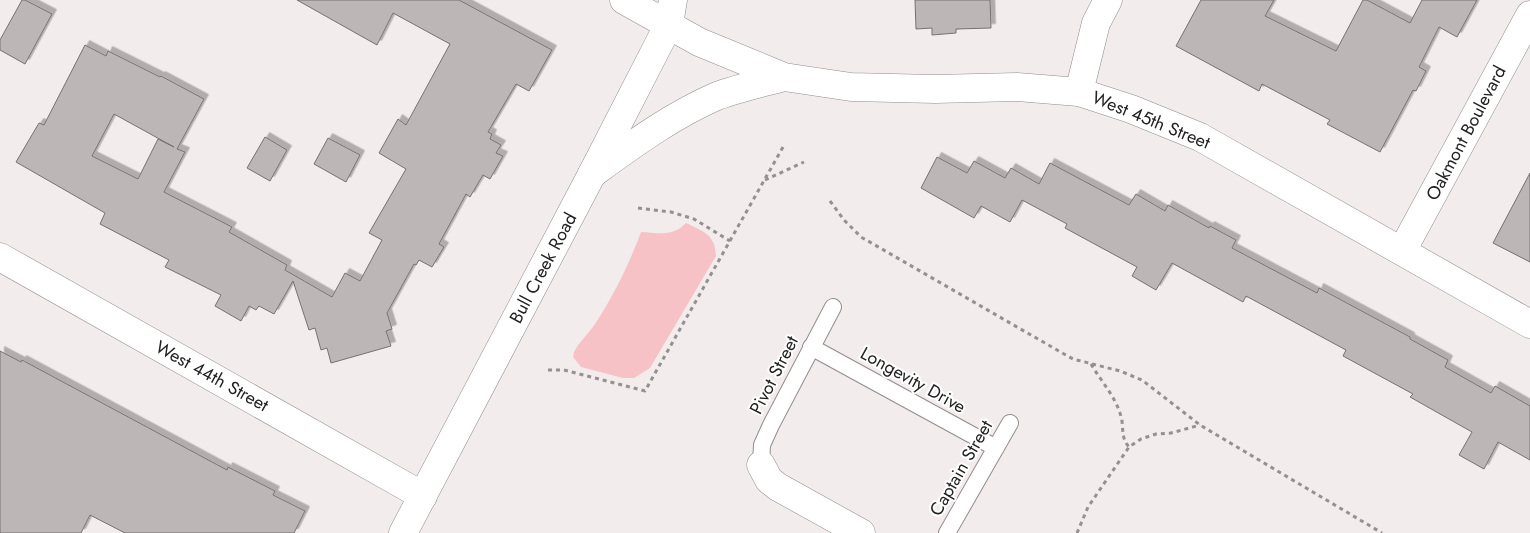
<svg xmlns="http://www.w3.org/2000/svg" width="1530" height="533" viewBox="0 0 1530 533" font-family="Jost,sans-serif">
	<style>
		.green { fill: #f7c2c6 }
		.building { fill: #bcb6b6; stroke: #777171; fill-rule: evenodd; filter: url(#shadow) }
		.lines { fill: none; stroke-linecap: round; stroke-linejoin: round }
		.service-casing { stroke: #938c8d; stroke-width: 18 }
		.minor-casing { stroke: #938c8d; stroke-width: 29 }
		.tertiary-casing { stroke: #938c8d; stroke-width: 29 }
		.secondary-casing { stroke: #938c8d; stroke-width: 29 }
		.path { stroke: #959191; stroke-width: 3; stroke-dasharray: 4 4; stroke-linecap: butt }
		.service { stroke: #fff; stroke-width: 16 }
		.minor { stroke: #fff; stroke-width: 28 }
		.tertiary { stroke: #fff; stroke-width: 28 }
		.secondary { stroke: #fff; stroke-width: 28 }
		.labels { text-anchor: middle; stroke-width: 4; stroke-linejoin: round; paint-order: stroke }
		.street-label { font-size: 18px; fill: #232121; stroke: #fff }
	</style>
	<defs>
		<filter id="shadow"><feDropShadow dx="4.5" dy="-4.5" stdDeviation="0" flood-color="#0004"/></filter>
	</defs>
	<rect width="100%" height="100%" fill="#f3ecec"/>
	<path class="green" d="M 686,223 C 704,232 715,234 716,256 L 650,368 L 634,378 L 623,378 L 581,367 L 573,357 L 574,352 C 579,342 591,331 597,321 C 615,293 629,264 641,232 C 658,233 673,237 686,223 Z"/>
	<path class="building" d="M 22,0 L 25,0 L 52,14 L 25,64 L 0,50 L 0,40 Z
		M 297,0 L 459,0 L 552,50 L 529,91 L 516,84 L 488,132 L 492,134 L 490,139 L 501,145 L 496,153 L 503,156 L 490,179 L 483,175 L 470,197 L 466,194 L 439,244 L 444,247 L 432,267 L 419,260 L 416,265 L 414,264 L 387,313 L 392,329 L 386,331 L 391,346 L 331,363 L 327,348 L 321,350 L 315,328 L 309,330 L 293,281 L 274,314 L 259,306 L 256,310 L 249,306 L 241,321 L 215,306 L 221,295 L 165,267 L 169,260 L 100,224 L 105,213 L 16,162 L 39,123 L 44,125 L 85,45 L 106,56 L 108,51 L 160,77 L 161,76 L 204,99 L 177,149 L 185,152 L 164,192 L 232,227 L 229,232 L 287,265 L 285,270 L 332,297 L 345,273 L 360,281 L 382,240 L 369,233 L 406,169 L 379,153 L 398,119 L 406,125 L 450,44 L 393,13 L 377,45 ZM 114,114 L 174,147 L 158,139 L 138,179 L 92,156 Z
		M 915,0 L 990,0 L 991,28 L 956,29 L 956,33 L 932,35 L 932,28 L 916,29 Z
		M 1201,0 L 1274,0 L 1265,16 L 1336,51 L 1363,0 L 1367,0 L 1410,23 L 1422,0 L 1477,0 L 1457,37 L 1439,27 L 1419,67 L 1426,71 L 1416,91 L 1413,90 L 1380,152 L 1327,124 L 1330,120 L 1262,84 L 1259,91 L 1176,46 Z
		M 265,137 L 287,150 L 270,181 L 247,168 Z
		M 328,138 L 360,155 L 346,182 L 314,164 Z
		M 937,157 L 967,173 L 974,161 L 1005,178 L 1011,168 L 1039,184 L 1050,163 L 1129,205 L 1136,194 L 1165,211 L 1168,205 L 1209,228 L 1210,226 L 1236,240 L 1232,248 L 1317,293 L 1319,288 L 1410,337 L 1410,339 L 1448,360 L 1445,367 L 1491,393 L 1495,386 L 1530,406 L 1530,460 L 1498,442 L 1484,469 L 1459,455 L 1472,432 L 1410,397 L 1413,394 L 1343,356 L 1346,350 L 1246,296 L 1243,302 L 1172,263 L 1156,290 L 1132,276 L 1137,267 L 1065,228 L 1067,224 L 1022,200 L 1010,222 L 981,206 L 974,218 L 921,188 Z
		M 1530,173 L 1530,262 L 1493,243 Z
		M 0,351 L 21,362 L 22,360 L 227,470 L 228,467 L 275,491 L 273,495 L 305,511 L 294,533 L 125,533 L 90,515 L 81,533 L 0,533 Z"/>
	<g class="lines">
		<defs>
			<path id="service" d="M 811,347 L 996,448
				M 761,465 L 762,445 L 771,425 L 833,307
				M 947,533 L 1010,423"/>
			<path id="minor" d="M 1079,92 L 1096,23 L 1108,0
				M 1402,251 L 1530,15
				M 0,257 L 423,496
				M 761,465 L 769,480 L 778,487 L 861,533"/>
			<path id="tertiary" d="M 403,533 L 592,174 L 669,24 L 673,0"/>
			<path id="secondary" d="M 624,0 L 699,42 L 784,77 L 851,87 L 935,89 L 1017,87 L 1079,92 L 1131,109 L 1200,137 L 1530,324
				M 592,174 C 632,145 671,116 717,96 C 738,88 762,83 784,77"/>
		</defs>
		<use href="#service" class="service-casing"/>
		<use href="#minor" class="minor-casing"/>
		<use href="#tertiary" class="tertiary-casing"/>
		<use href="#secondary" class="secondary-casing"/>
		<path class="path" d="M 765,180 L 804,162
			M 830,201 L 844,220 L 861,237 L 1057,350 L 1073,359 L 1120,371 L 1142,380 L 1200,425 L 1382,533
			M 638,208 L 671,212 L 694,219 L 730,241
			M 1091,364 C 1102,383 1118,399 1122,421 C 1123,431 1122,439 1129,447
			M 548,370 L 564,370 L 645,391 L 783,147
			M 1077,533 L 1088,507 L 1129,447 L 1141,439 L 1156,434 L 1171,433 L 1200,425"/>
		<use href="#service" class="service"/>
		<use href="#minor" class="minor"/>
		<use href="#tertiary" class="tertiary"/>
		<use href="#secondary" class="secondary"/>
	</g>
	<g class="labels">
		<g class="street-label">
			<text transform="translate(1151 120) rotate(22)" y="6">West 45th Street</text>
			<text transform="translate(1466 133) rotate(-62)" y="6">Oakmont Boulevard</text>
			<text transform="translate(543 268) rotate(-62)" y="6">Bull Creek Road</text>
			<text transform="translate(774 375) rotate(-63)" y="6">Pivot Street</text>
			<text transform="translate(212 376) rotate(29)" y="6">West 44th Street</text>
			<text transform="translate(913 380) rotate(29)" y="6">Longevity Drive</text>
			<text transform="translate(961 468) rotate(-60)" y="6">Captain Street</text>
		</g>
	</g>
</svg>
